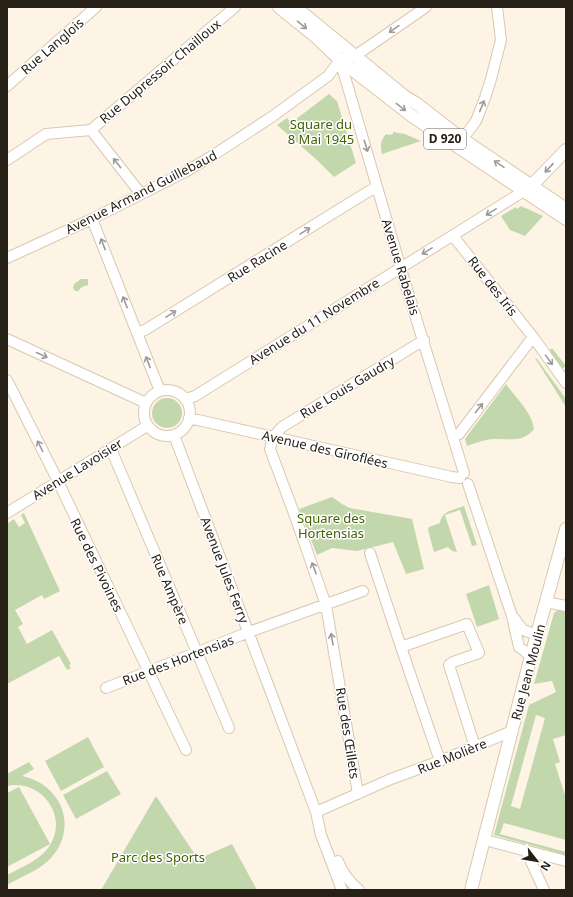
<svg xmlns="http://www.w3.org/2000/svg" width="573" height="897" viewBox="0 0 573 897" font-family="'Noto Sans',sans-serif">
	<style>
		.green { fill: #c3d7ad; fill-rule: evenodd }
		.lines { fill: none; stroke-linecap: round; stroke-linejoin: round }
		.minor-casing { stroke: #d8c8b0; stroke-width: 12 }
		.major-casing { stroke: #d8c8b0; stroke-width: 14 }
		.minor { stroke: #fff; stroke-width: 10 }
		.major { stroke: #fff; stroke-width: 12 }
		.oneway { stroke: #9d9b97 }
		.labels { text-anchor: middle; stroke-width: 3; stroke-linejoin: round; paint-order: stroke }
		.shield { fill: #fff; stroke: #67635d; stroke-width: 1 }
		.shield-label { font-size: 12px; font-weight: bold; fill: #262017 }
		.street-label { font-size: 13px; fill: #262017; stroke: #fff }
		.park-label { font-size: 13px; fill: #416103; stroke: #fff }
	</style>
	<rect width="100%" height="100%" fill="#fef4e6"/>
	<path class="green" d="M 329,94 L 337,101 L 356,163 L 334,177 L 317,160 L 277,125 L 287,118 L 291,123 Z
		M 393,132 L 405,134 L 421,141 L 382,154 C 380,146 380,141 386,134 L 388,135 L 393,134 Z
		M 521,206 L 543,216 L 525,236 L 510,230 L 501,216 L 516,207 L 517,209 Z
		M 81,279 L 88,279 L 88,285 L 82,287 L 78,291 L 75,291 L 73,288 L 74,284 Z
		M 552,348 L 566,366 L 562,369 L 549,351 Z
		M 535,358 L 537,359 L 566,399 L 566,407 Z
		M 506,384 C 516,398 532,412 534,429 C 522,444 508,438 492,439 C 484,440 475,443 467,446 L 465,439 Z
		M152 413a15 15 0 1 1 30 0a15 15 0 1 1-30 0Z
		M 332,497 L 342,504 L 350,508 L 412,519 L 424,569 L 406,574 L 393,542 L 357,551 L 332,548 L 317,555 L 299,509 Z
		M 464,506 L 477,545 L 472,546 L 460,510 L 445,515 L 457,552 L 452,551 L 448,547 L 434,552 L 428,530 L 429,527 L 440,523 C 441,511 454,510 464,506 Z
		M 24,513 L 60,591 L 44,599 L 42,595 L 15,610 L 23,624 L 18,627 L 27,644 L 52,630 L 71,664 L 69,665 L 71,668 L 67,670 L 59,656 L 7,684 L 7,524 L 14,519 L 19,527 L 25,523 L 21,515 Z
		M 489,585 L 499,619 L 477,627 L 466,594 Z
		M 558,610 L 566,612 L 566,735 L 553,739 L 560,762 L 555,764 L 566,798 L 566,840 L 504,823 L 500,834 L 566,852 L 566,855 L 494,835 L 529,705 L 556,692 L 552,681 L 534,684 L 554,613 ZM 536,715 L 545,718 L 520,809 L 511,806 Z
		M 88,737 L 104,767 L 61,791 L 45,761 Z
		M 29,762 L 34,769 L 22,776 C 61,784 79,826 51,858 C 40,870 21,877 7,885 L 7,875 C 22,867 41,860 50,845 C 69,815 40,779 7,786 L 7,774 Z
		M 107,771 L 121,794 L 76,819 L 63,795 Z
		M 19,787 L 50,844 L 7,867 L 7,793 Z
		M 156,796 L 198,859 L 232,844 L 257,890 L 101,890 Z"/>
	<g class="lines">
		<defs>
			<path id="minor" d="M 340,60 L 403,276 L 464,473
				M 340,60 L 355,56 L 426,7
				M 7,86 L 96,7
				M 458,145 L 476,121 L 485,98 L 491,79 L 501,40 L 497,7
				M 7,160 L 46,134 L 91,130
				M 141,194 L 91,130 L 235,7
				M 92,219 L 160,391
				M 453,236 L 533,337 L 566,383
				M 7,258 L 92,219 L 185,172 L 209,158 L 273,116 L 328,76 L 340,60
				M 137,333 L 145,330 L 369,191 L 377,188
				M 7,339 L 146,403
				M 7,380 L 55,475 L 186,750
				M144 413a23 23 0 1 1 46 0a23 23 0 1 1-46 0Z
				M 185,399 L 195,396 L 524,191
				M 189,418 L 452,477 L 460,478
				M 174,435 L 316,812 L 321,835 L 342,890
				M 453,435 L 459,434 L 533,337
				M 111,449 L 229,728
				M 468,484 L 512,616 L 519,647 L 531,656
				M 7,513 L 147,426
				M 370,553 L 401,647
				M 546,602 L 566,606
				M 514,618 L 523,630 L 537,635
				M 106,688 L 249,632 L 363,591
				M 440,761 L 401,647 L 467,624 L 479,653 L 453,662 L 449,665 L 475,747
				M 358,794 L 326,605 L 295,516 L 270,449 L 273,437 L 282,427 L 424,340
				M 316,812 L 391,779 L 440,761 L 512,731
				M 485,840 L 566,861
				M 526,851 L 544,890
				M 338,861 C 342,873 350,882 359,890"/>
			<path id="major" d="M 279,7 L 315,36 L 340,60 L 412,116 L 566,219
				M 295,7 L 404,96 L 417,104 L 462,139 L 566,209
				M 525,191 L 540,177 L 566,150
				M 471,890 L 531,656 L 566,529"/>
		</defs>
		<use href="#minor" class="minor-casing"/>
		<use href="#major" class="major-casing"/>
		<use href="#minor" class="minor"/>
		<use href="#major" class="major"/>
	</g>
	<defs><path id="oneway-shaft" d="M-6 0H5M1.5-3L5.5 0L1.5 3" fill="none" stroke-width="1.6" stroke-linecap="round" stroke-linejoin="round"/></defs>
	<g class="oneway">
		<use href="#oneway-shaft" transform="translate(302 25) rotate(39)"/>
		<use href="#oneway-shaft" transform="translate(394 29) rotate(145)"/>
		<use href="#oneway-shaft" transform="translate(482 106) rotate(-68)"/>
		<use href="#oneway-shaft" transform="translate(401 107) rotate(38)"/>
		<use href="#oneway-shaft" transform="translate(366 146) rotate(73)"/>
		<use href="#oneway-shaft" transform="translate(117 163) rotate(-128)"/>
		<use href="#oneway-shaft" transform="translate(499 164) rotate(-146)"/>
		<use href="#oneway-shaft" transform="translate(549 168) rotate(133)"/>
		<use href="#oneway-shaft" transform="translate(491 212) rotate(148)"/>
		<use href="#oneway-shaft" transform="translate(305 231) rotate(-32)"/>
		<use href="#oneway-shaft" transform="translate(103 244) rotate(-111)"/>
		<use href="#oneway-shaft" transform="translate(427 251) rotate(149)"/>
		<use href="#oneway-shaft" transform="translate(125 302) rotate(-111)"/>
		<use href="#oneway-shaft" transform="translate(171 314) rotate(-32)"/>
		<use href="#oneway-shaft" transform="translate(42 355) rotate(25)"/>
		<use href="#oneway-shaft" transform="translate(549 360) rotate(54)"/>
		<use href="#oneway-shaft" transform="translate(148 362) rotate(-111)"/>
		<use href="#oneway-shaft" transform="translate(479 408) rotate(-52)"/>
		<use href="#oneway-shaft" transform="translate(40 446) rotate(-117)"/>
		<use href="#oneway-shaft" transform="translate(314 568) rotate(-110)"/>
		<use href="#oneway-shaft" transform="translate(332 639) rotate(-100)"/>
	</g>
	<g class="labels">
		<rect class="shield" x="424" y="129" width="42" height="20" rx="3"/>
		<g class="shield-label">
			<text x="445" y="143">D 920</text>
		</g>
		<g class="street-label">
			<text transform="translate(52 46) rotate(-41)" y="5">Rue Langlois</text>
			<text transform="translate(160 71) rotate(-40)" y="5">Rue Dupressoir Chailloux</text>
			<text transform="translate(141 192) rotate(-27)" y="5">Avenue Armand Guillebaud</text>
			<text transform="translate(257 261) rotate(-32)" y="5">Rue Racine</text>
			<text transform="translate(401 267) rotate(73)" y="5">Avenue Rabelais</text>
			<text transform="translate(493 286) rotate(52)" y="5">Rue des Iris</text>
			<text transform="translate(314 321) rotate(-32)" y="5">Avenue du 11 Novembre</text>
			<text transform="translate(347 387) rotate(-31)" y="5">Rue Louis Gaudry</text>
			<text transform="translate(325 449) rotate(13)" y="5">Avenue des Giroflées</text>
			<text transform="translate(77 469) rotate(-32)" y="5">Avenue Lavoisier</text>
			<text transform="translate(97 565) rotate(64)" y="5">Rue des Pivoines</text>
			<text transform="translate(225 570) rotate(69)" y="5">Avenue Jules Ferry</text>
			<text transform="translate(170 589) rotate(67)" y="5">Rue Ampère</text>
			<text transform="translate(178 660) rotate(-21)" y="5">Rue des Hortensias</text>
			<text transform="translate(528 672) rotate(-75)" y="5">Rue Jean Moulin</text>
			<text transform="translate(348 733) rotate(81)" y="5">Rue des Œillets</text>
			<text transform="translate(452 756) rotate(-22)" y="5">Rue Molière</text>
		</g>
		<g class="park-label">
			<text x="321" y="129">Square du<tspan x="321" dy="15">8 Mai 1945</tspan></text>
			<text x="331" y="523">Square des<tspan x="331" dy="15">Hortensias</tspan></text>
			<text x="158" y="862">Parc des Sports</text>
		</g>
	</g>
	<rect width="573" height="897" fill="none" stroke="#262017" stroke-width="16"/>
	<g transform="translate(537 861) rotate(121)" stroke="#ffffff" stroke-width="3" paint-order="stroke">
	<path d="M0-3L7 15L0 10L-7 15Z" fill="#262017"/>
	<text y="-6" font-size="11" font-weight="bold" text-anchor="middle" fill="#262017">N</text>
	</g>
</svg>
